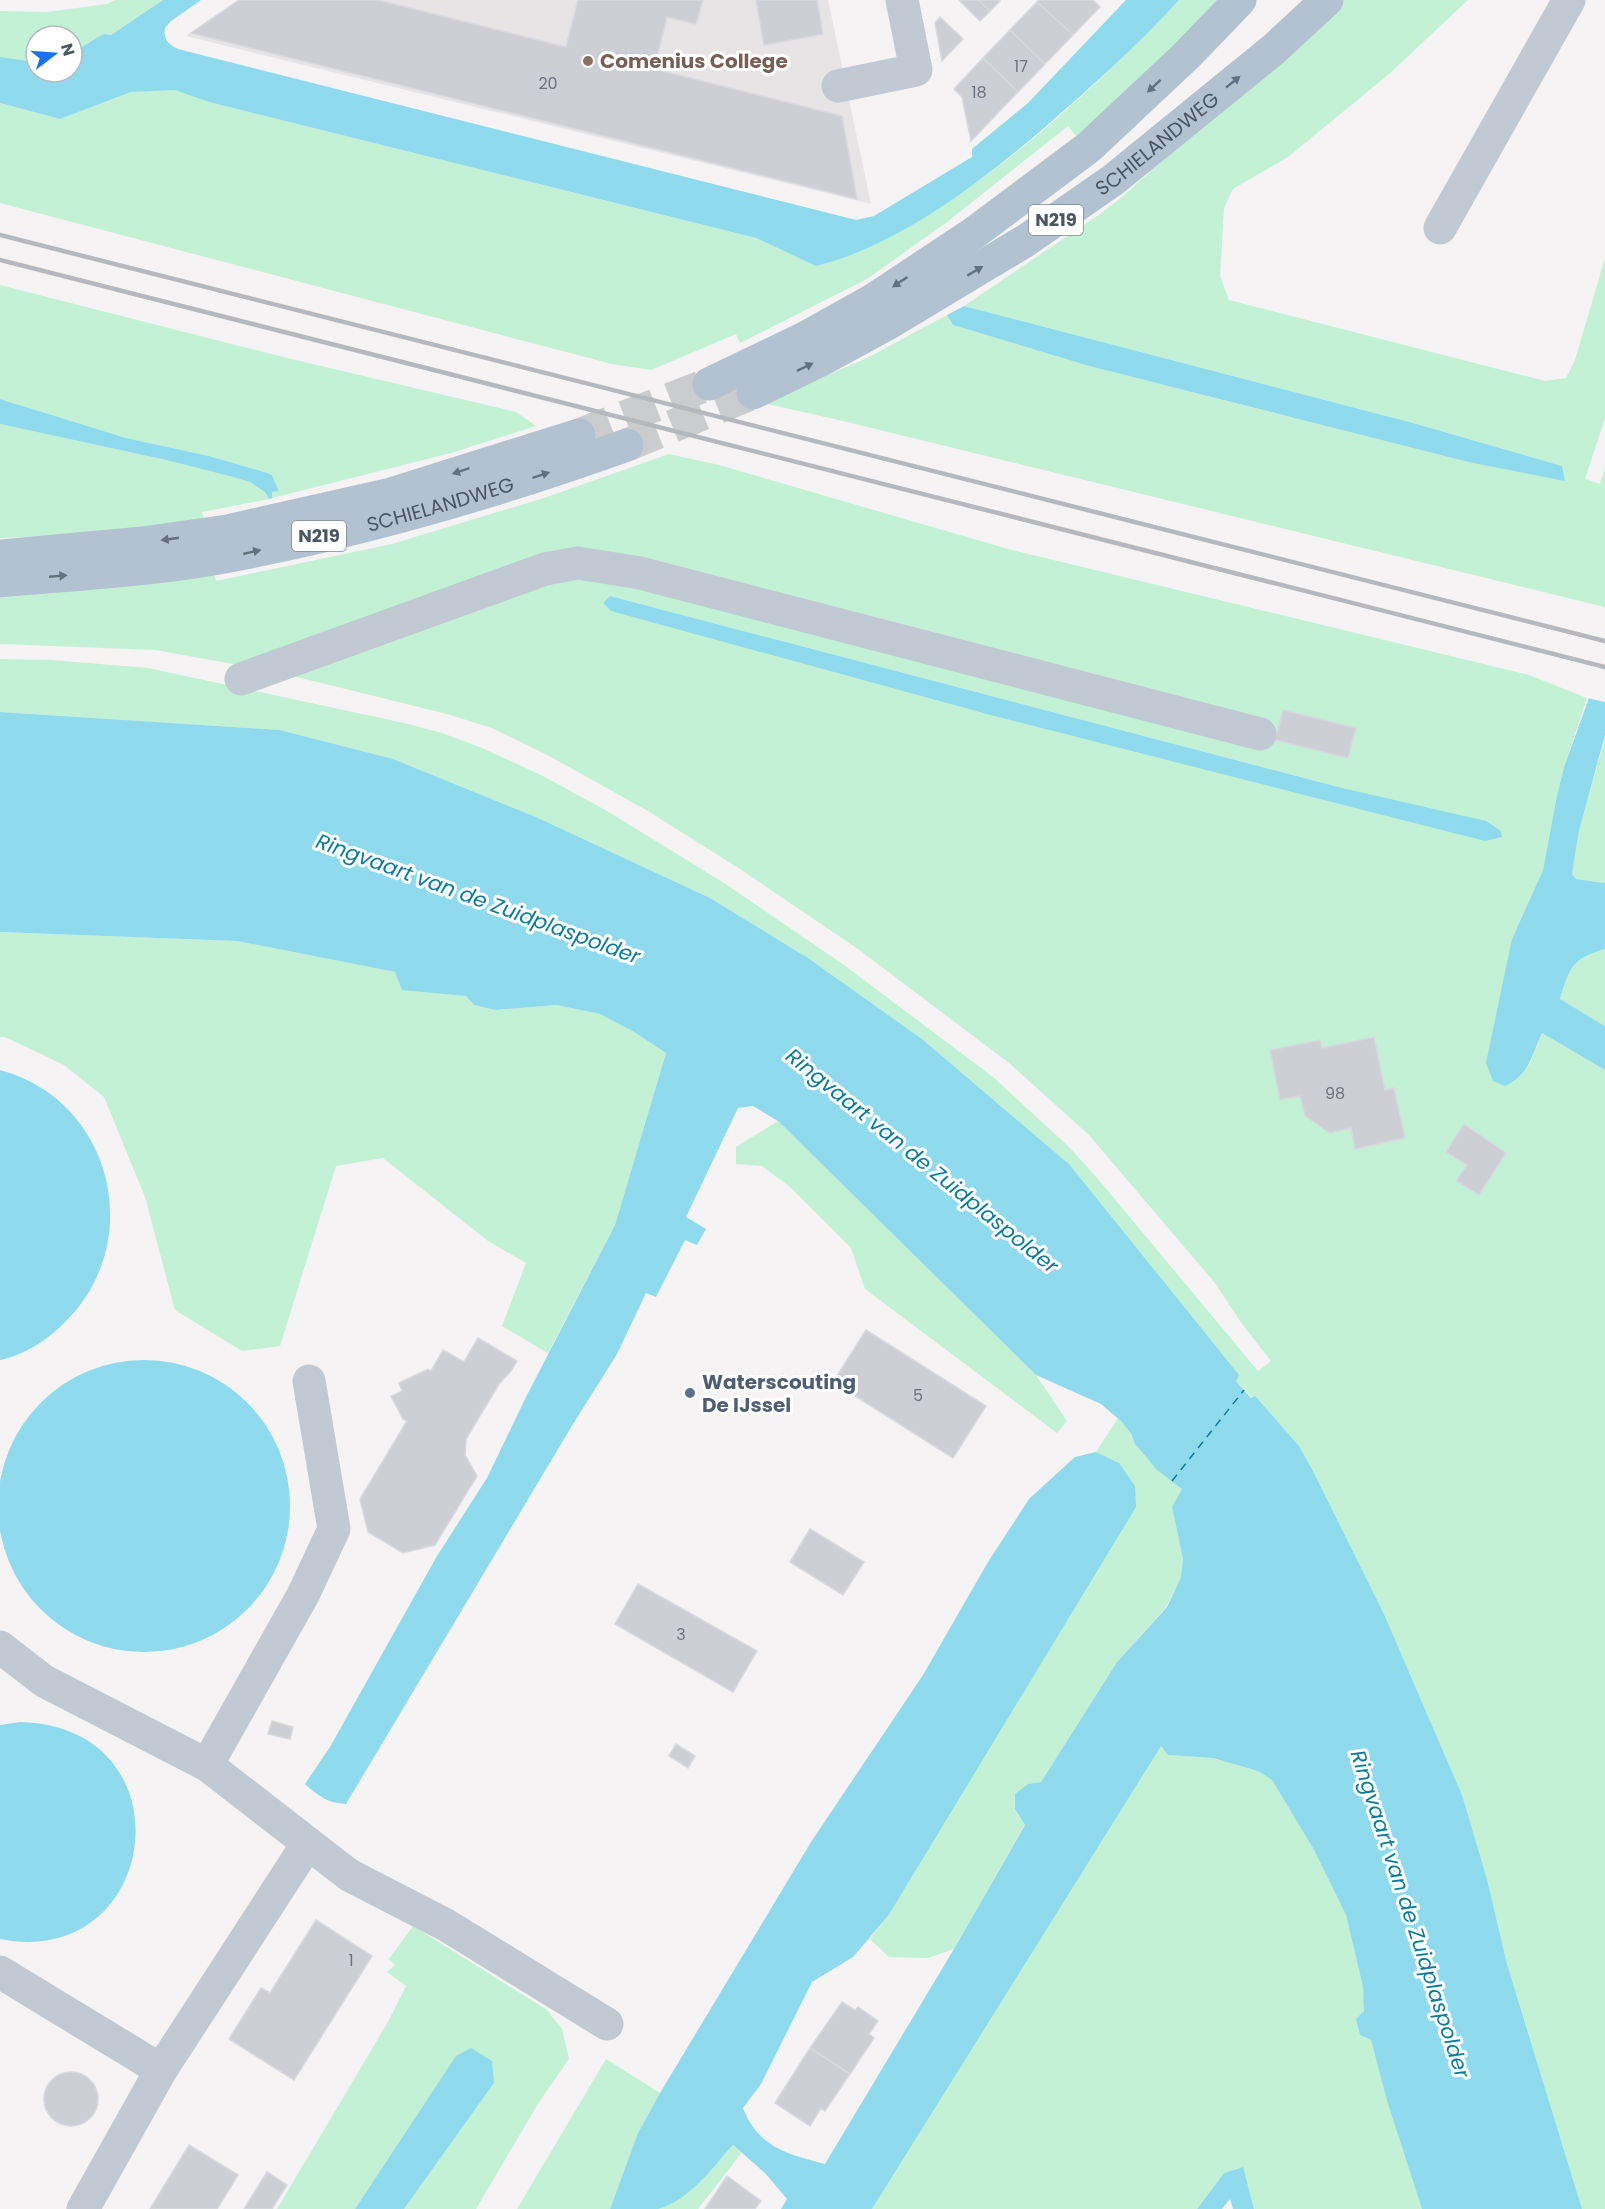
<svg xmlns="http://www.w3.org/2000/svg" width="1605" height="2209" viewBox="0 0 1605 2209" font-family="Poppins,sans-serif">
	<style>
		.education { fill: #e6e4e5 }
		.green { fill: #c3f1d5; fill-rule: evenodd }
		.water { fill: #90daee }
		.pier { fill: #f5f3f3 }
		.lines { fill: none; stroke-linecap: round; stroke-linejoin: round }
		.ferry { stroke: #0c7c9b; stroke-width: 1.5; stroke-dasharray: 8 6; stroke-linecap: butt }
		.building { fill: #cdcfd5; stroke: #d7d9de; stroke-width: 1.5 }
		.major-tunnel { stroke: #caccce; stroke-width: 33; stroke-dasharray: 33 16; stroke-linecap: butt }
		.minor { stroke: #c1cad2; stroke-width: 33 }
		.major { stroke: #b3c2d1; stroke-width: 33 }
		.rail { stroke: #b5b8bd; stroke-width: 4.5 }
		.oneway { fill: #64717d }
		.education-dot { fill: #8d6e63; stroke: #fff; stroke-width: 2 }
		.service-dot { fill: #5c6f8a; stroke: #fff; stroke-width: 2 }
		.labels { text-anchor: middle; stroke-width: 6; stroke-linejoin: round; paint-order: stroke }
		.number-label { font-size: 16px; fill: #6b747e }
		.shield { fill: #fff; stroke: #808990; stroke-width: 1.5 }
		.shield-label { font-size: 18px; font-weight: bold; fill: #4a5661 }
		.education-label { font-size: 20px; font-weight: bold; fill: #785e54; stroke: #fff; text-anchor: start }
		.street-label { font-size: 20px; fill: #4a5661; stroke: #fff }
		.service-label { font-size: 20px; font-weight: bold; fill: #4e5e75; stroke: #fff; text-anchor: start }
		.water-label { font-size: 21px; font-style: italic; fill: #0c7c9b; stroke: #fff }
	</style>
	<rect width="100%" height="100%" fill="#f5f3f3"/>
	<path class="education" d="M 239,0 L 828,0 L 871,204 L 186,36 Z"/>
	<path class="green" d="M 115,0 L 163,0 L 111,35 L 103,34 L 72,53 L 72,36 L 36,36 L 36,62 L 0,57 L 0,11 L 47,12 L 107,4 Z
		M 1179,0 L 1221,0 L 1078,138 L 1068,126 L 947,222 L 867,279 L 740,343 L 736,334 L 651,370 L 612,364 L 0,203 L 0,103 L 60,119 L 131,92 L 175,89 L 209,102 L 756,238 L 816,266 C 848,258 877,243 905,228 C 1009,170 1097,85 1179,0 Z
		M 1342,0 L 1468,0 L 1389,74 L 1288,157 L 1233,189 L 1224,208 L 1220,276 L 1229,300 L 1545,381 L 1566,378 L 1575,360 L 1605,258 L 1605,418 L 1585,479 L 1600,484 L 1605,468 L 1605,607 L 843,421 L 763,403 L 867,358 L 947,315 L 953,325 L 1089,366 L 1468,462 L 1562,466 L 1413,423 L 964,306 L 1100,214 L 1122,197 Z
		M 0,285 L 283,357 L 516,412 L 536,426 L 451,453 L 272,498 L 271,492 L 279,491 L 272,475 L 209,456 L 126,438 L 0,399 Z
		M 0,424 L 166,460 L 229,476 L 250,482 L 265,492 L 269,499 L 202,512 L 204,521 L 88,535 L 0,538 Z
		M 669,454 L 719,465 L 1008,549 L 1529,675 L 1587,698 L 1564,767 L 1556,800 L 1543,870 L 1512,939 L 1529,1066 L 1542,1033 L 1605,1070 L 1605,2209 L 1582,2209 L 1507,1964 L 1487,1879 L 1462,1795 L 1384,1614 L 1313,1471 L 1299,1446 L 1235,1380 L 1238,1375 L 1069,1164 L 922,1039 L 808,958 L 710,898 L 536,817 L 393,759 L 280,730 L 0,712 L 0,659 L 52,660 L 148,668 L 404,723 L 442,733 L 482,748 L 541,775 L 607,811 L 724,883 L 844,965 L 993,1077 L 1068,1146 L 1098,1179 L 1258,1371 L 1271,1361 L 1242,1324 L 1215,1283 L 1089,1135 L 1009,1063 L 858,949 L 740,869 L 648,811 L 551,757 L 492,728 L 447,714 L 293,676 L 603,557 L 249,667 L 156,650 L 0,644 L 0,598 L 214,572 L 216,581 L 392,544 L 541,499 ZM 610,596 L 1342,788 L 611,611 L 603,603 Z
		M 1605,738 L 1605,883 L 1576,879 L 1572,874 L 1579,831 Z
		M 0,932 L 237,941 L 395,972 L 403,989 L 466,996 L 474,1005 L 495,1010 L 556,1005 L 600,1014 L 634,1032 L 666,1053 L 615,1225 L 548,1353 L 502,1326 L 526,1263 L 488,1241 L 383,1158 L 336,1166 L 280,1346 L 242,1351 L 175,1310 L 145,1197 L 104,1097 L 64,1065 L 5,1037 L 0,1037 Z
		M 1605,949 L 1605,1026 L 1560,999 C 1570,968 1572,959 1605,949 Z
		M 778,1121 L 1036,1375 L 1067,1421 L 1057,1433 L 865,1289 L 851,1248 L 790,1187 L 762,1166 L 736,1164 L 736,1147 Z
		M 1118,1418 C 1128,1426 1130,1436 1137,1446 C 1150,1464 1165,1476 1183,1489 L 1172,1507 L 1183,1559 L 1181,1577 L 1166,1607 L 1117,1662 L 1041,1782 L 1028,1784 L 1015,1809 L 1025,1824 L 954,1949 L 928,1958 L 889,1957 L 870,1939 L 888,1916 L 1119,1463 L 1096,1452 Z
		M 1161,1745 L 1168,1755 L 1213,1758 L 1258,1771 L 1272,1780 L 1314,1850 L 1346,1915 L 1363,1987 L 1365,2011 L 1357,2019 L 1360,2035 L 1371,2040 L 1387,2101 L 1422,2209 L 1254,2209 L 1242,2167 L 1224,2173 L 1197,2209 L 872,2209 Z
		M 413,1926 L 547,2010 L 562,2029 L 569,2059 L 539,2102 L 476,2209 L 404,2209 L 494,2083 L 471,2048 L 456,2057 L 355,2209 L 277,2209 L 388,2022 L 406,1986 L 387,1972 L 395,1965 L 389,1959 Z
		M 606,2059 L 660,2093 L 638,2133 L 610,2209 L 517,2209 Z
		M 733,2145 L 741,2153 L 740,2155 L 698,2209 L 657,2209 C 693,2192 708,2174 733,2145 Z"/>
	<path class="water" d="M 163,0 L 201,0 L 171,21 L 165,28 C 163,39 168,44 178,49 L 856,220 L 874,216 L 972,157 L 972,149 L 1028,103 L 1126,0 L 1179,0 C 1137,46 1091,87 1044,128 C 981,182 898,246 816,266 L 756,238 L 209,102 L 175,90 L 131,92 L 60,119 L 0,103 L 0,57 L 36,62 L 36,72 L 72,72 L 72,53 L 103,34 L 111,35 Z
		M 964,306 L 1413,423 L 1562,466 L 1565,481 L 1468,462 L 1089,366 L 953,325 L 947,315 Z
		M 0,399 L 126,438 L 209,456 L 264,472 L 272,475 L 279,491 L 272,492 L 272,498 L 269,499 L 265,492 L 250,482 L 229,476 L 166,460 L 0,424 Z
		M 610,596 L 1342,788 L 1486,821 L 1501,831 L 1502,837 L 1485,841 L 987,714 L 611,611 L 603,603 Z
		M 1605,634 L 1605,735 L 1579,831 L 1572,874 L 1576,879 L 1605,883 L 1605,949 C 1572,959 1570,967 1560,999 L 1605,1026 L 1605,1070 L 1542,1033 C 1531,1057 1530,1073 1505,1086 L 1493,1081 L 1486,1063 L 1512,939 L 1543,870 L 1556,800 L 1564,767 L 1589,698 Z
		M 0,712 L 280,730 L 393,759 L 536,817 L 710,898 L 808,958 L 922,1039 L 1069,1164 L 1239,1375 L 1236,1381 L 1251,1398 L 1255,1396 L 1299,1446 L 1313,1471 L 1384,1614 L 1462,1795 L 1487,1879 L 1507,1964 L 1582,2209 L 1422,2209 L 1387,2101 L 1371,2040 L 1360,2035 L 1356,2019 L 1364,2011 L 1363,1987 L 1346,1915 L 1314,1850 L 1272,1780 L 1258,1771 L 1213,1758 L 1168,1755 L 1161,1746 L 872,2209 L 781,2209 L 787,2199 L 765,2173 L 733,2145 C 712,2168 690,2200 658,2209 C 644,2209 625,2209 610,2209 L 638,2133 L 660,2093 L 811,1842 L 923,1675 L 988,1562 L 1029,1499 L 1075,1457 L 1096,1452 L 1119,1463 L 1135,1486 L 1136,1507 L 888,1916 L 853,1957 L 812,1982 L 761,2084 L 743,2108 C 758,2147 787,2154 825,2164 L 954,1949 L 1025,1825 L 1015,1809 L 1015,1794 L 1028,1784 L 1041,1782 L 1117,1662 L 1167,1607 L 1181,1577 L 1183,1559 L 1172,1507 L 1182,1489 L 1157,1470 L 1135,1444 L 1131,1434 L 1122,1422 L 1101,1404 L 1036,1375 L 778,1121 L 753,1106 L 738,1108 L 686,1217 L 706,1229 L 697,1245 L 685,1240 L 656,1297 L 646,1293 L 617,1354 L 573,1424 L 346,1804 C 328,1803 318,1796 305,1784 L 330,1747 L 437,1556 L 487,1478 L 526,1397 L 615,1225 L 666,1053 L 634,1032 L 600,1014 L 556,1005 L 495,1010 L 474,1005 L 466,996 L 402,990 L 395,972 L 237,941 L 0,932 Z
		M 0,1070 C 112,1100 147,1240 66,1321 C 49,1339 25,1355 0,1360 Z
		M-2 1506a146 146 0 1 1 292 0a146 146 0 1 1-292 0Z
		M 20,1722 C 192,1726 161,1971 0,1939 L 0,1725 Z
		M 471,2048 L 492,2061 L 494,2083 L 404,2209 L 355,2209 L 456,2056 Z
		M 1243,2167 L 1254,2209 L 1233,2209 L 1230,2199 L 1222,2209 L 1197,2209 L 1224,2173 Z"/>
	<path class="pier" d="M 1605,631 L 1605,702 L 1587,698 Z"/>
	<g class="lines">
		<path class="ferry" d="M 1172,1481 L 1244,1390"/>
	</g>
	<path class="building" d="M 239,0 L 378,0 L 566,47 L 578,0 L 703,0 L 696,24 L 667,17 L 654,69 L 842,116 L 857,199 L 191,33 Z
		M 756,0 L 817,0 L 823,34 L 764,45 Z
		M 959,0 L 978,0 L 990,11 L 980,21 Z
		M 978,0 L 999,0 L 1000,1 L 990,11 Z
		M 1039,0 L 1093,0 L 1100,7 L 1073,35 L 1037,2 Z
		M 1037,2 L 1073,35 L 1045,64 L 1010,30 Z
		M 940,17 L 963,39 L 942,61 L 935,23 Z
		M 1010,30 L 1045,64 L 1018,92 L 983,58 Z
		M 983,58 L 1018,92 L 971,141 L 962,97 L 954,89 Z
		M 1283,710 L 1356,728 L 1348,758 L 1275,740 Z
		M 1374,1037 L 1385,1090 L 1394,1088 L 1405,1138 L 1355,1149 L 1351,1128 L 1330,1133 L 1305,1116 L 1300,1096 L 1280,1100 L 1270,1050 L 1320,1040 L 1322,1048 Z
		M 1464,1124 L 1506,1153 L 1479,1195 L 1456,1181 L 1467,1165 L 1446,1152 Z
		M 866,1330 L 986,1406 L 953,1458 L 833,1382 Z
		M 478,1338 L 517,1361 L 511,1371 L 499,1384 L 466,1439 L 465,1455 L 477,1476 L 435,1545 L 403,1553 L 368,1532 L 360,1499 L 407,1421 L 403,1419 L 391,1396 L 402,1391 L 399,1383 L 428,1369 L 431,1371 L 443,1350 L 464,1362 Z
		M 810,1529 L 864,1562 L 843,1595 L 790,1562 Z
		M 638,1584 L 757,1651 L 733,1692 L 615,1624 Z
		M 272,1721 L 293,1727 L 290,1739 L 268,1734 Z
		M 676,1744 L 695,1756 L 688,1768 L 669,1756 Z
		M 316,1920 L 372,1956 L 294,2080 L 229,2039 L 261,1988 L 270,1993 Z
		M 842,2002 L 855,2010 L 858,2007 L 878,2021 L 869,2034 L 874,2038 L 850,2074 L 810,2048 Z
		M 810,2048 L 850,2074 L 825,2111 L 821,2108 L 810,2126 L 775,2103 Z
		M44 2099a27 27 0 1 1 54 0a27 27 0 1 1-54 0Z
		M 189,2145 L 238,2175 L 217,2209 L 150,2209 Z
		M 267,2172 L 287,2185 L 272,2209 L 244,2209 Z
		M 727,2176 L 761,2201 L 755,2209 L 705,2209 Z"/>
	<g class="lines">
		<path class="major-tunnel" d="M 579,435 L 709,384
			M 627,445 L 753,393"/>
		<path class="minor" d="M 838,86 L 916,70 L 902,0
			M 1440,228 L 1569,0
			M 241,679 L 545,569 L 578,563 L 640,573 L 1260,734
			M 0,1647 L 44,1681 L 207,1765 L 349,1875 L 446,1925 L 607,2024
			M 207,1765 L 303,1595 L 334,1529 L 309,1381
			M 0,1972 L 161,2070
			M 83,2209 L 161,2070 L 308,1843"/>
		<g class="major">
			<path d="M 709,384 L 805,338 L 873,300 L 974,233 L 1089,147 L 1186,56 L 1240,0"/>
			<path id="s1" d="M 753,393 L 819,361 L 887,324 L 1025,241 L 1113,180 L 1274,49 L 1327,0"/>
			<path d="M 0,556 L 143,543 L 227,531 L 391,494 L 579,435"/>
			<path id="s2" d="M 0,581 C 78,574 158,570 235,555 C 368,529 499,491 627,445"/>
		</g>
		<path class="rail" d="M 0,235 L 1605,641
			M 0,260 L 1605,667"/>
	</g>
	<defs><path id="oneway-solid" d="M-6-.8H1V-3.2L6.5 0L1 3.2V.8H-6Z" transform="scale(1.5)"/></defs>
	<g class="oneway">
		<use href="#oneway-solid" transform="translate(1233 82) rotate(-39)"/>
		<use href="#oneway-solid" transform="translate(1154 86) rotate(137)"/>
		<use href="#oneway-solid" transform="translate(975 271) rotate(-31)"/>
		<use href="#oneway-solid" transform="translate(900 282) rotate(146)"/>
		<use href="#oneway-solid" transform="translate(805 367) rotate(-26)"/>
		<use href="#oneway-solid" transform="translate(461 471) rotate(162)"/>
		<use href="#oneway-solid" transform="translate(541 475) rotate(-18)"/>
		<use href="#oneway-solid" transform="translate(170 539) rotate(172)"/>
		<use href="#oneway-solid" transform="translate(252 552) rotate(-13)"/>
		<use href="#oneway-solid" transform="translate(58 576) rotate(-5)"/>
	</g>
	<circle class="education-dot" cx="588" cy="61" r="6"/>
	<circle class="service-dot" cx="690" cy="1393" r="6"/>
	<g class="labels">
		<g class="number-label">
			<text x="1021" y="72">17</text>
			<text x="548" y="89">20</text>
			<text x="979" y="98">18</text>
			<text x="1335" y="1099">98</text>
			<text x="918" y="1401">5</text>
			<text x="681" y="1640">3</text>
			<text x="351" y="1966">1</text>
		</g>
		<g class="shield">
			<rect x="1029" y="205" width="54" height="30" rx="4.5"/>
			<rect x="292" y="521" width="54" height="30" rx="4.5"/>
		</g>
		<g class="shield-label">
			<text x="1056" y="226">N219</text>
			<text x="319" y="542">N219</text>
		</g>
		<g class="education-label">
			<text x="600" y="68">Comenius College</text>
		</g>
		<g class="street-label">
			<text dy="7" stroke="none"><textPath href="#s1" startOffset="476">SCHIELANDWEG</textPath></text>
			<text dy="7" stroke="none"><textPath href="#s2" startOffset="448">SCHIELANDWEG</textPath></text>
		</g>
		<g class="service-label">
			<text x="702" y="1389">Waterscouting<tspan x="702" dy="23">De IJssel</tspan></text>
		</g>
		<g class="water-label">
			<text transform="translate(478 899) rotate(20)" y="7">Ringvaart van de Zuidplaspolder</text>
			<text transform="translate(922 1161) rotate(39)" y="7">Ringvaart van de Zuidplaspolder</text>
			<text transform="translate(1410 1914) rotate(72)" y="7">Ringvaart van de Zuidplaspolder</text>
		</g>
	</g>
	<g transform="translate(54 54) rotate(73)"><circle r="28" fill="#ffffff" stroke="#b7bbc0" stroke-width="1.5"/>
	<path d="M0-4.5L10 22L0 15L-10 22Z" fill="#1a73e8"/>
	<text y="-9" font-size="16" font-weight="bold" text-anchor="middle" fill="#4a5661">N</text>
	</g>
</svg>
